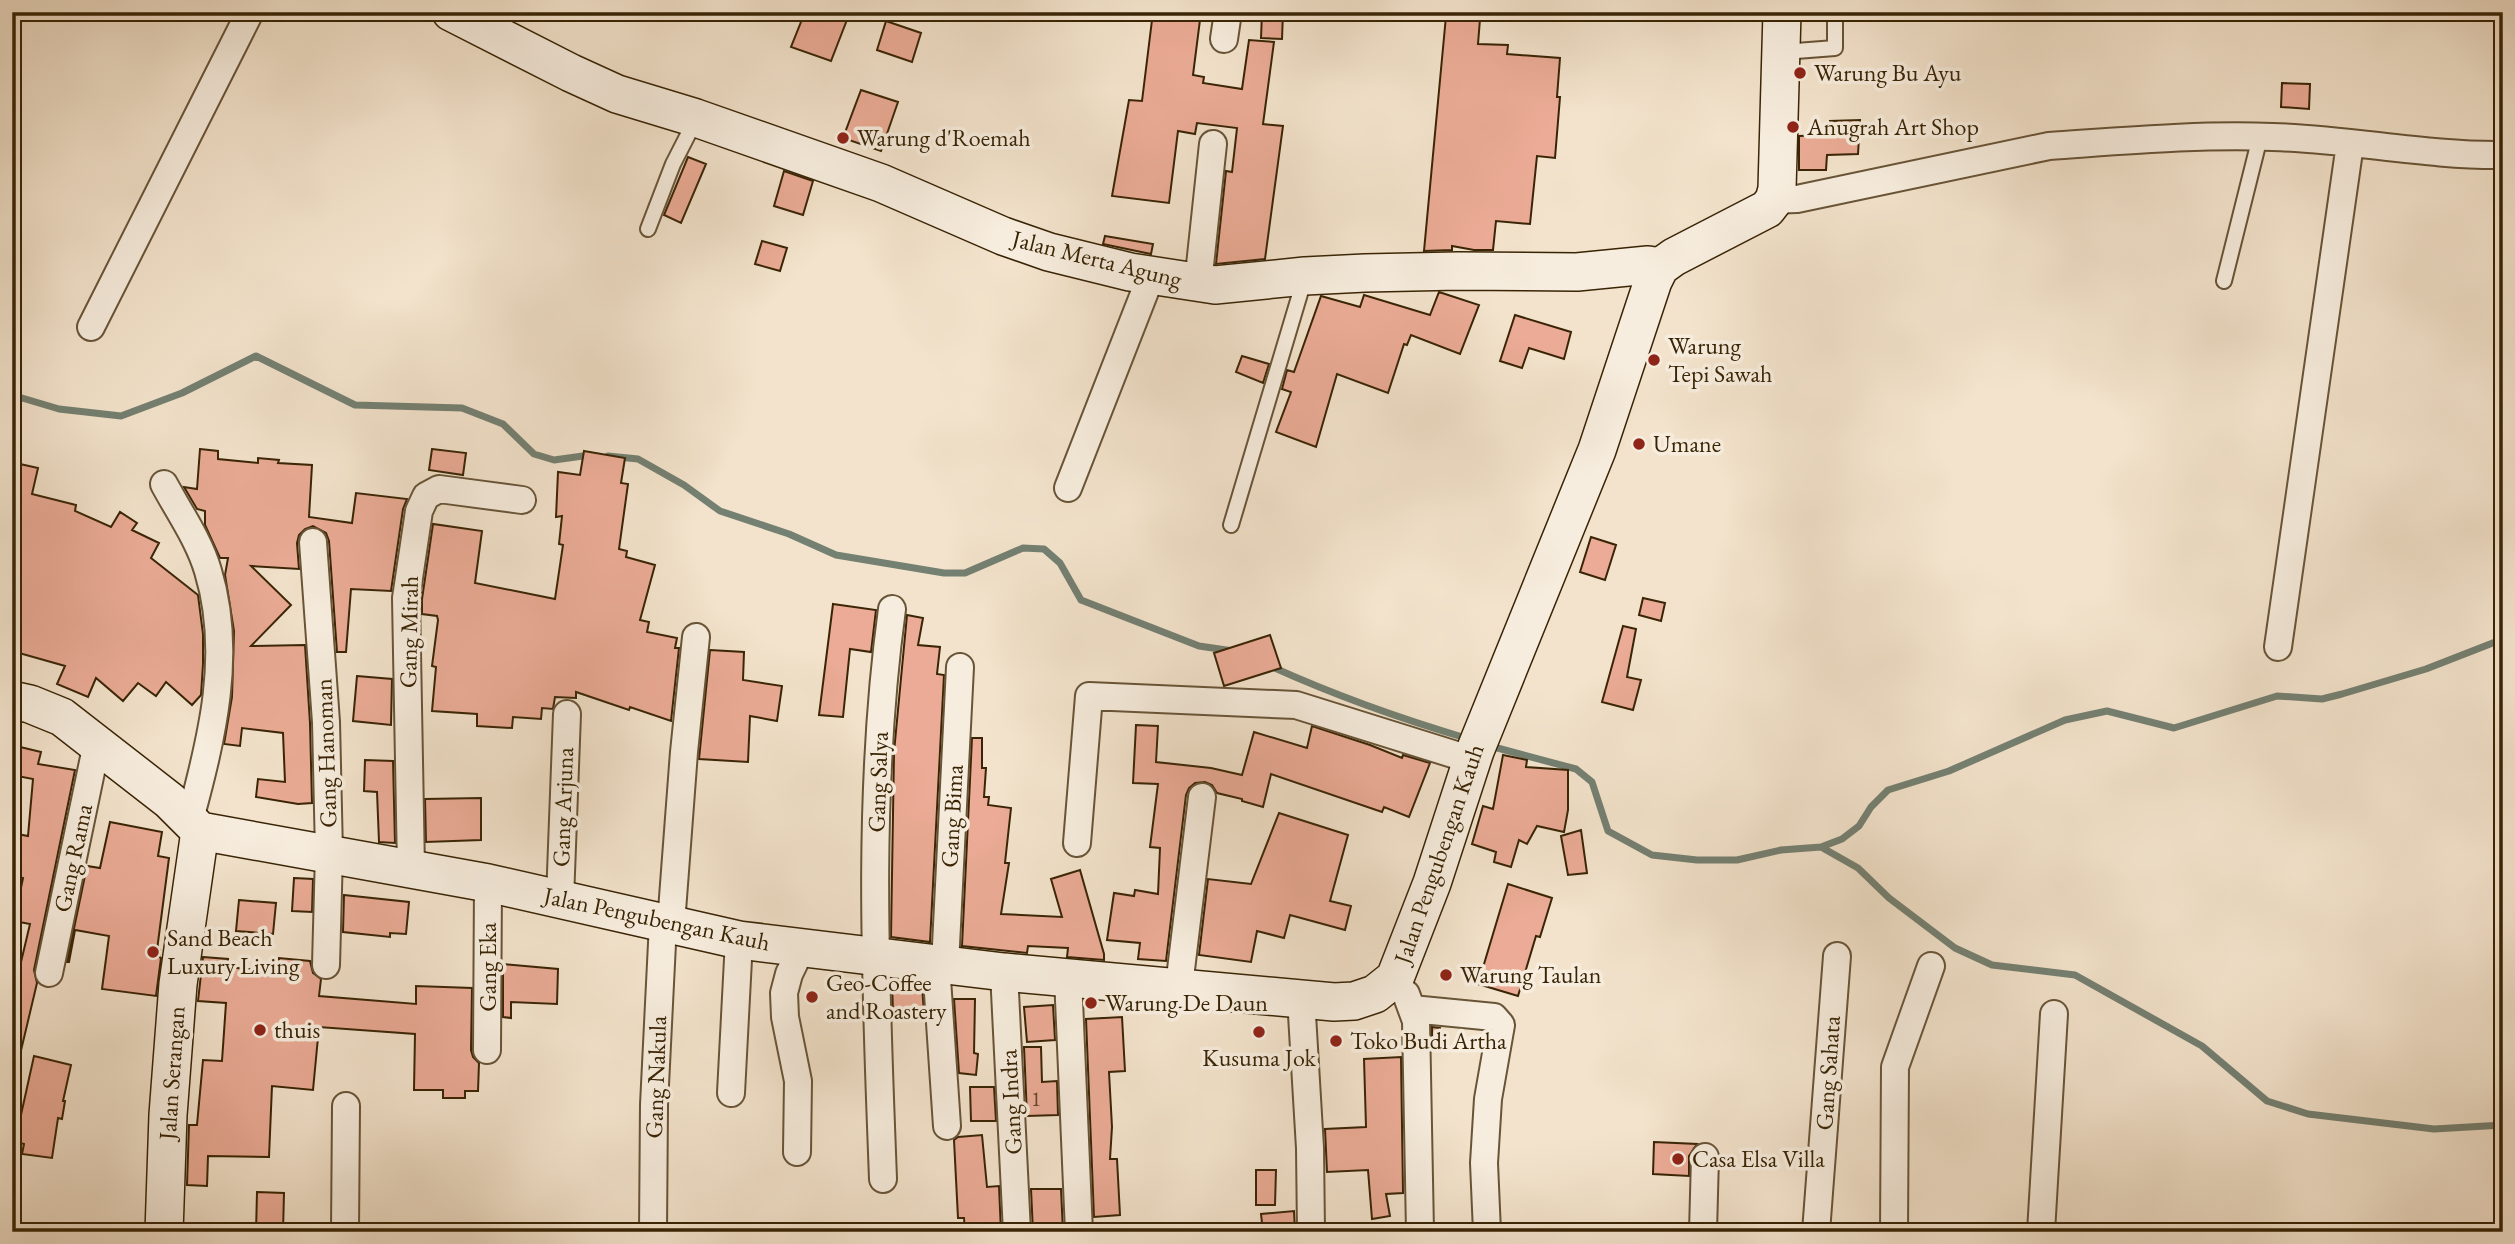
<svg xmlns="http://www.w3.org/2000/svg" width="2515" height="1244" viewBox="0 0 2515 1244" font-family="'EB Garamond',serif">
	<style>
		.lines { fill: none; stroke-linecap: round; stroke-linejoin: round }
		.stream { stroke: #748072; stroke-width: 7 }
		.building { fill: #ebab96; stroke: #392405; stroke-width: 2 }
		.lane-casing { stroke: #685437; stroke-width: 18 }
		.street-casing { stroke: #685437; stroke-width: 30 }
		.secondary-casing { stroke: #392405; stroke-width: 40 }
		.lane { stroke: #f7edde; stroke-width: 14 }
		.street { stroke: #f7edde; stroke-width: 26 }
		.secondary { stroke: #f7edde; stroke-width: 37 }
		.poi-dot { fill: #8f2418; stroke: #f7edde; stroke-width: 2.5 }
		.labels { text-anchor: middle; stroke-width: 7; stroke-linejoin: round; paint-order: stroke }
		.number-label { font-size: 21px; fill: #664629 }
		.poi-label { font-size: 24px; fill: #392405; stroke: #f7edde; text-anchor: start }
		.street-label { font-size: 24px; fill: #392405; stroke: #f7edde }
	</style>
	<rect width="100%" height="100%" fill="#f3e3cc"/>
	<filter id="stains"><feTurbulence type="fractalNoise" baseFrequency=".00286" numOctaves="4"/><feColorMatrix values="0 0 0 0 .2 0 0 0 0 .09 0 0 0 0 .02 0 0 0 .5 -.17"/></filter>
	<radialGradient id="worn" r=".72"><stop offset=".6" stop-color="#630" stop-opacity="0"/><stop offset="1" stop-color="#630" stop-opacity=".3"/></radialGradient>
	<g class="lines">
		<path class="stream" d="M 12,395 L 59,409 L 121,416 L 182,393 L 256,356 L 355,405 L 462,408 L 503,424 L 534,454 L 554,460 L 590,455
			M 608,456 L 638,459 L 684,485 L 720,511 L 789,534 L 836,555 L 944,573 L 965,573 L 1023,548 L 1044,549 L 1060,563 L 1081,600 L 1199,646 L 1233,651
			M 1270,666 C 1334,695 1401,719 1469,739
			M 1490,746 L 1576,769 L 1592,782 L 1608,831 L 1652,855 L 1697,860 L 1737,860 L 1781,850 L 1821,847 L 1858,868 L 1889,898 L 1955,948 L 1992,965 L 2075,975 L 2202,1046 L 2267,1101 L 2308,1114 L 2434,1129 L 2503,1125
			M 1821,847 L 1842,839 L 1859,826 L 1871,807 L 1888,790 L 1949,771 L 2065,720 L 2107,711 L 2174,728 L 2277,696 L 2322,699 L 2342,694 L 2426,669 L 2503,639"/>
	</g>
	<path class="building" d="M 805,12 L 850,12 L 831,61 L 791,47 Z
		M 1153,12 L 1201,12 L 1193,75 L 1204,77 L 1203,83 L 1242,89 L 1249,40 L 1274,42 L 1263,124 L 1283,126 L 1265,259 L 1216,264 L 1226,171 L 1232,172 L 1237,128 L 1197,123 L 1195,134 L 1178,131 L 1169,203 L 1112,196 L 1129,100 L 1142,101 Z
		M 1262,12 L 1283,12 L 1282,39 L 1261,38 Z
		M 1446,16 L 1480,19 L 1478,44 L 1508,45 L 1507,54 L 1560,58 L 1557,97 L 1560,97 L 1555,158 L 1537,156 L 1530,224 L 1496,221 L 1493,250 L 1474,250 L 1452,246 L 1452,250 L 1424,251 Z
		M 886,21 L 921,33 L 912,62 L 877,50 Z
		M 2282,83 L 2310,84 L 2309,109 L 2281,107 Z
		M 861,90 L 898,102 L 881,151 L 843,138 Z
		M 1860,120 L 1858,154 L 1827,155 L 1826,170 L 1799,170 L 1799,136 L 1829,135 L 1830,121 Z
		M 688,157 L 706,164 L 681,223 L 664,215 Z
		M 784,171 L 813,181 L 803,215 L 774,206 Z
		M 1105,236 L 1153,244 L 1151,254 L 1103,244 Z
		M 762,241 L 787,248 L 780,271 L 755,264 Z
		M 1439,292 L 1479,305 L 1460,354 L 1411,335 L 1407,345 L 1404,344 L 1388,393 L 1337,374 L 1316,447 L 1276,432 L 1291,392 L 1282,389 L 1287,370 L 1294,372 L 1321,296 L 1360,307 L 1364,295 L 1430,315 Z
		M 1515,315 L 1571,332 L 1564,359 L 1529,348 L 1522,368 L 1500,361 Z
		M 1242,356 L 1269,364 L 1263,383 L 1236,372 Z
		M 200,449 L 218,451 L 218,459 L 258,463 L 258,458 L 279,460 L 278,463 L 312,465 L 309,517 L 352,523 L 356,493 L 407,499 L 403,509 L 391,591 L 351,589 L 346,652 L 337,652 L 329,541 L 326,533 L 313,526 L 305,529 L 299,535 L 297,543 L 299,569 L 251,566 L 291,605 L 251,646 L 305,645 L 310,723 L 312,803 L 298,804 L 256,797 L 258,779 L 285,782 L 283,733 L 242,728 L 240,746 L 224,744 L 232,697 L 234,631 L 225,575 L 228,558 L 220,558 L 205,525 L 205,511 L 197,509 L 184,487 L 197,489 Z
		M 432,449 L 466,453 L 463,475 L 429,470 Z
		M 584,451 L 625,458 L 621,483 L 628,484 L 619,549 L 627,551 L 626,557 L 655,565 L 640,620 L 649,622 L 647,632 L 677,638 L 675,648 L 679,648 L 671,721 L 630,707 L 629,710 L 576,692 L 576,698 L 555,697 L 553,709 L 542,708 L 541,719 L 513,717 L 512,728 L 477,726 L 477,714 L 432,711 L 436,667 L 432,666 L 438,620 L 437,616 L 422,614 L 422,599 L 433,524 L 482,531 L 475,583 L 555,599 L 563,545 L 559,544 L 562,516 L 556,517 L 558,472 L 580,475 Z
		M 20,464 L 38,468 L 32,494 L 76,505 L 75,511 L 111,527 L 120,512 L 137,523 L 132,530 L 159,543 L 151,558 L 198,595 L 203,634 L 203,664 L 201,695 L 192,705 L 166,682 L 156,696 L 138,683 L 123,701 L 96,678 L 88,697 L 57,684 L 65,666 L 12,651 L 12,496 Z
		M 1591,537 L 1616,545 L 1605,580 L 1580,572 Z
		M 1643,598 L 1665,603 L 1661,621 L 1639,615 Z
		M 833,604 L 876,610 L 871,652 L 850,649 L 843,717 L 819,715 Z
		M 907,615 L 923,618 L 918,645 L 940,647 L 937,674 L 944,675 L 930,942 L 891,937 L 894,752 Z
		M 1623,626 L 1636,629 L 1627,677 L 1641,680 L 1633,710 L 1602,702 Z
		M 1270,635 L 1281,668 L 1224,686 L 1214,653 Z
		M 710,650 L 744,652 L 743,680 L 782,686 L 777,721 L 750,716 L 748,762 L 699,759 Z
		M 357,676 L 392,679 L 391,725 L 353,721 Z
		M 1136,725 L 1158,726 L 1156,762 L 1211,768 L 1242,775 L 1254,732 L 1307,748 L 1312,726 L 1370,745 L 1402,758 L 1403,755 L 1430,763 L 1409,817 L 1384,807 L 1382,812 L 1271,774 L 1263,807 L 1242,801 L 1242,799 L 1217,793 L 1212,785 L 1205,782 L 1195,783 L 1189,788 L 1186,795 L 1166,961 L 1138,959 L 1140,943 L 1107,940 L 1114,893 L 1134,896 L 1135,890 L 1158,894 L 1160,848 L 1150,847 L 1158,784 L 1133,783 Z
		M 972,738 L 982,738 L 982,768 L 986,768 L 984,797 L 989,797 L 988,805 L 1011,808 L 1005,863 L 1009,863 L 1001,914 L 1062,917 L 1051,879 L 1080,870 L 1104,954 L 1104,960 L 1067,957 L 1068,948 L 1028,946 L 1027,953 L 962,946 Z
		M 12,745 L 41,752 L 38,764 L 75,770 L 34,970 L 37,983 L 19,1059 L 12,1058 L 12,1000 L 30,924 L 14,921 L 23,878 L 12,876 L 12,833 L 28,836 L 33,779 L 12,775 Z
		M 1503,755 L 1527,760 L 1526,767 L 1568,770 L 1568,810 L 1564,832 L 1537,826 L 1527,844 L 1519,840 L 1511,867 L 1494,862 L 1496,852 L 1472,844 L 1483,806 L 1493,809 Z
		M 365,760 L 393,761 L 395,843 L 379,842 L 377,792 L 364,791 Z
		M 481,798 L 481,840 L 426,842 L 425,799 Z
		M 1279,813 L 1348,835 L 1330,901 L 1351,906 L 1345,930 L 1290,915 L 1284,938 L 1257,931 L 1251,962 L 1199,955 L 1208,879 L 1251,884 Z
		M 110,822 L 162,832 L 158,856 L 169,858 L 157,950 L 160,950 L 159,957 L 161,958 L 156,996 L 102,989 L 109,936 L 75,930 L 69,962 L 67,962 L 87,866 L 100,868 Z
		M 1581,830 L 1587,873 L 1568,875 L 1561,836 Z
		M 294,878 L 313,879 L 312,912 L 292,911 Z
		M 1508,884 L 1552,898 L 1540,937 L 1536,936 L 1518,996 L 1478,984 Z
		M 344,895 L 409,902 L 406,934 L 390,933 L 390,937 L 343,932 Z
		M 239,900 L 276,903 L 273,934 L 236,931 Z
		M 203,957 L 228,959 L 227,967 L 278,972 L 279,958 L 310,961 L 313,973 L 321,979 L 319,996 L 416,1004 L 416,986 L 472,988 L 471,1050 L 473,1057 L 479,1063 L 478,1091 L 465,1091 L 465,1098 L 443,1098 L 443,1090 L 414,1090 L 415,1034 L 319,1027 L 313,1090 L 272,1086 L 269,1157 L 208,1156 L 207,1186 L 187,1185 L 189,1125 L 197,1125 L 203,1060 L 222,1061 L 226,1003 L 198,1001 Z
		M 503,964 L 558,969 L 557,1004 L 511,1002 L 511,1018 L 503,1017 Z
		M 892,984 L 922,986 L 924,1013 L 893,1011 Z
		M 954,999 L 975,999 L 974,1053 L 978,1054 L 976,1075 L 959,1073 Z
		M 1053,1005 L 1055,1040 L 1027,1042 L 1024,1007 Z
		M 1122,1017 L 1125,1071 L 1109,1072 L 1112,1127 L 1110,1159 L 1117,1159 L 1120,1215 L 1094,1217 L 1086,1019 Z
		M 1432,1027 L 1440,1028 L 1436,1043 L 1432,1042 Z
		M 1024,1047 L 1041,1047 L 1042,1082 L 1057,1081 L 1058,1115 L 1027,1116 Z
		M 34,1056 L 71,1065 L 63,1101 L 65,1101 L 62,1119 L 58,1118 L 52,1158 L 22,1154 L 24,1144 L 15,1142 Z
		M 1401,1057 L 1403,1193 L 1386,1194 L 1390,1216 L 1372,1219 L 1368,1170 L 1327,1172 L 1325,1129 L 1366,1127 L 1364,1059 Z
		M 970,1087 L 994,1087 L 996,1121 L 971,1121 Z
		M 982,1135 L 987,1187 L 999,1186 L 1001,1232 L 965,1232 L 964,1218 L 958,1218 L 954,1140 L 958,1137 Z
		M 1654,1142 L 1697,1144 L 1689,1156 L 1689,1176 L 1653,1174 Z
		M 1256,1170 L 1276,1170 L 1275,1205 L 1256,1205 Z
		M 1031,1189 L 1061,1189 L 1063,1232 L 1033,1232 Z
		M 257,1192 L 284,1193 L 283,1232 L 256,1232 Z
		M 1294,1211 L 1295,1232 L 1263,1232 L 1261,1214 Z"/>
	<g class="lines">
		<defs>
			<path id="lane" d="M 1783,52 L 1835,48 L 1835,12
				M 648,229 L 673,164 L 696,119
				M 2224,281 L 2260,137
				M 1231,525 L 1305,277"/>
			<path id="street" d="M 1224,39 L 1228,12
				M 1774,200 L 1797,199 L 2049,146 C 2123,141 2199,134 2273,137 C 2350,139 2426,156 2503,155
				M 1198,284 L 1213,144
				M 91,327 L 250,12
				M 164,484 C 179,512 199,540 208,571 C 233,653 212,738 190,819
				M 1068,488 L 1151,276
				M 313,542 L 326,722 L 329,853 L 326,965
				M 2278,647 L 2350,144
				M 1077,843 L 1089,696 L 1296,705 L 1472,760
				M 411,869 L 406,598 L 419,511 L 426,496 L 439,489 L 522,500
				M 560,899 L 567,714
				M 671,924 L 684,752 L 696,637
				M 936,964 L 947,1126
				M 945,965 L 960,667
				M 1004,972 L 1017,1232
				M 49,973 L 97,743
				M 1068,977 L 1079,1232
				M 1179,986 L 1202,797
				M 1406,994 L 1416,1021 L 1420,1232
				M 1301,998 L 1310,1148 L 1311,1232
				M 1412,1009 L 1494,1017 L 1501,1025 L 1488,1099 L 1484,1163 L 1487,1232
				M 487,1050 L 488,883
				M 731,1093 L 739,940
				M 797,1152 L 798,1081 L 785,1017 L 784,993 L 789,974 L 802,947
				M 883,1179 C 876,989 866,798 892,609
				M 345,1232 L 346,1106
				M 653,1232 L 654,1105 L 663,923
				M 1703,1232 L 1705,1157
				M 1816,1232 L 1837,956
				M 1894,1232 L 1895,1067 L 1931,966
				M 2041,1232 L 2054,1014"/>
			<path id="secondary" d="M 451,12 L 571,73 L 617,94 L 696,118 L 881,183 L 1003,236 L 1049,252 L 1130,272 L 1215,285 L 1305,276 L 1365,273 L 1458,271 L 1577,272 L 1648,265 L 1660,267
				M 12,700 L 30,704 L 62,717 L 170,801 L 200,831 L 488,883 L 739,940 L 1004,972 L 1334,1002 L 1354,1001 L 1375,994 L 1395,978 L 1432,883 L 1475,751 L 1597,450 L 1653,281 L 1660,267 L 1674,257 L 1767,209 L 1774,200 L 1777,189 L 1782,12
				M 164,1232 L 168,1115 L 178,984 L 200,831"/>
		</defs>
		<use href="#lane" class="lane-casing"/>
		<use href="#street" class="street-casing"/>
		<use href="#secondary" class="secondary-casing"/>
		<use href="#lane" class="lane"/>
		<use href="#street" class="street"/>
		<use href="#secondary" class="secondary"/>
	</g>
	<g class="poi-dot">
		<circle cx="1800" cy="73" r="7"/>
		<circle cx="1793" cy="127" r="7"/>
		<circle cx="843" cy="138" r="7"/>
		<circle cx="1654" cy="360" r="7"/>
		<circle cx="1639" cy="444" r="7"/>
		<circle cx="153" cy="952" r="7"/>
		<circle cx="1446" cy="975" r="7"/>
		<circle cx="812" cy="997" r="7"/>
		<circle cx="1091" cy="1003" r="7"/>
		<circle cx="260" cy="1030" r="7"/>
		<circle cx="1259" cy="1032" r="7"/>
		<circle cx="1336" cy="1041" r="7"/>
		<circle cx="1678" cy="1159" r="7"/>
	</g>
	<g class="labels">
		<g class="number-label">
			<text x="1036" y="1106">1</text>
		</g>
		<g class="poi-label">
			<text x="1814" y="81">Warung Bu Ayu</text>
			<text x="1807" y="135">Anugrah Art Shop</text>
			<text x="857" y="146">Warung d'Roemah</text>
			<text x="1668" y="354">Warung<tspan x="1668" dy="28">Tepi Sawah</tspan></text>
			<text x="1653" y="452">Umane</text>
			<text x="167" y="946">Sand Beach<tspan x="167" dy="28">Luxury Living</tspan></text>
			<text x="1460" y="983">Warung Taulan</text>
			<text x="826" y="991">Geo-Coffee<tspan x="826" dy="28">and Roastery</tspan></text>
			<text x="1105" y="1011">Warung De Daun</text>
			<text x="274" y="1038">thuis</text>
			<text x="1350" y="1049">Toko Budi Artha</text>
			<text x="1259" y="1066" text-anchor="middle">Kusuma Jok</text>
			<text x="1692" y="1167">Casa Elsa Villa</text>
		</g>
		<g class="street-label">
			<text transform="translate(1097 259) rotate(14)" y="8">Jalan Merta Agung</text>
			<text transform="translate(409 632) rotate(-89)" y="8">Gang Mirah</text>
			<text transform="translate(326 753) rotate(-92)" y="8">Gang Hanoman</text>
			<text transform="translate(878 782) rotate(-88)" y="8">Gang Salya</text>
			<text transform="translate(563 807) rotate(-88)" y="8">Gang Arjuna</text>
			<text transform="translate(952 816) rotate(-87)" y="8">Gang Bima</text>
			<text transform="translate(1439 854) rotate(-71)" y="8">Jalan Pengubengan Kauh</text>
			<text transform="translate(73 858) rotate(-78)" y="8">Gang Rama</text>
			<text transform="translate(657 919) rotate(12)" y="8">Jalan Pengubengan Kauh</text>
			<text transform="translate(488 967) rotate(-90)" y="8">Gang Eka</text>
			<text transform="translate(172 1073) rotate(-86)" y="8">Jalan Serangan</text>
			<text transform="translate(1828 1073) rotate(-86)" y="8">Gang Sahata</text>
			<text transform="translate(656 1077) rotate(-88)" y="8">Gang Nakula</text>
			<text transform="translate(1011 1102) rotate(-93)" y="8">Gang Indra</text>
		</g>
	</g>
	<rect width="2515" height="1244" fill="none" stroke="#f3e3cc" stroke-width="42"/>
	<rect x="14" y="14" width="2487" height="1216" fill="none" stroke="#392405" stroke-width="3.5"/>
	<rect x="21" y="21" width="2473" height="1202" fill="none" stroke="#392405" stroke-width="2"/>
	<rect width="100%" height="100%" filter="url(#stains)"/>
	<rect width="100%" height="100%" fill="url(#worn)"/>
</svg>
